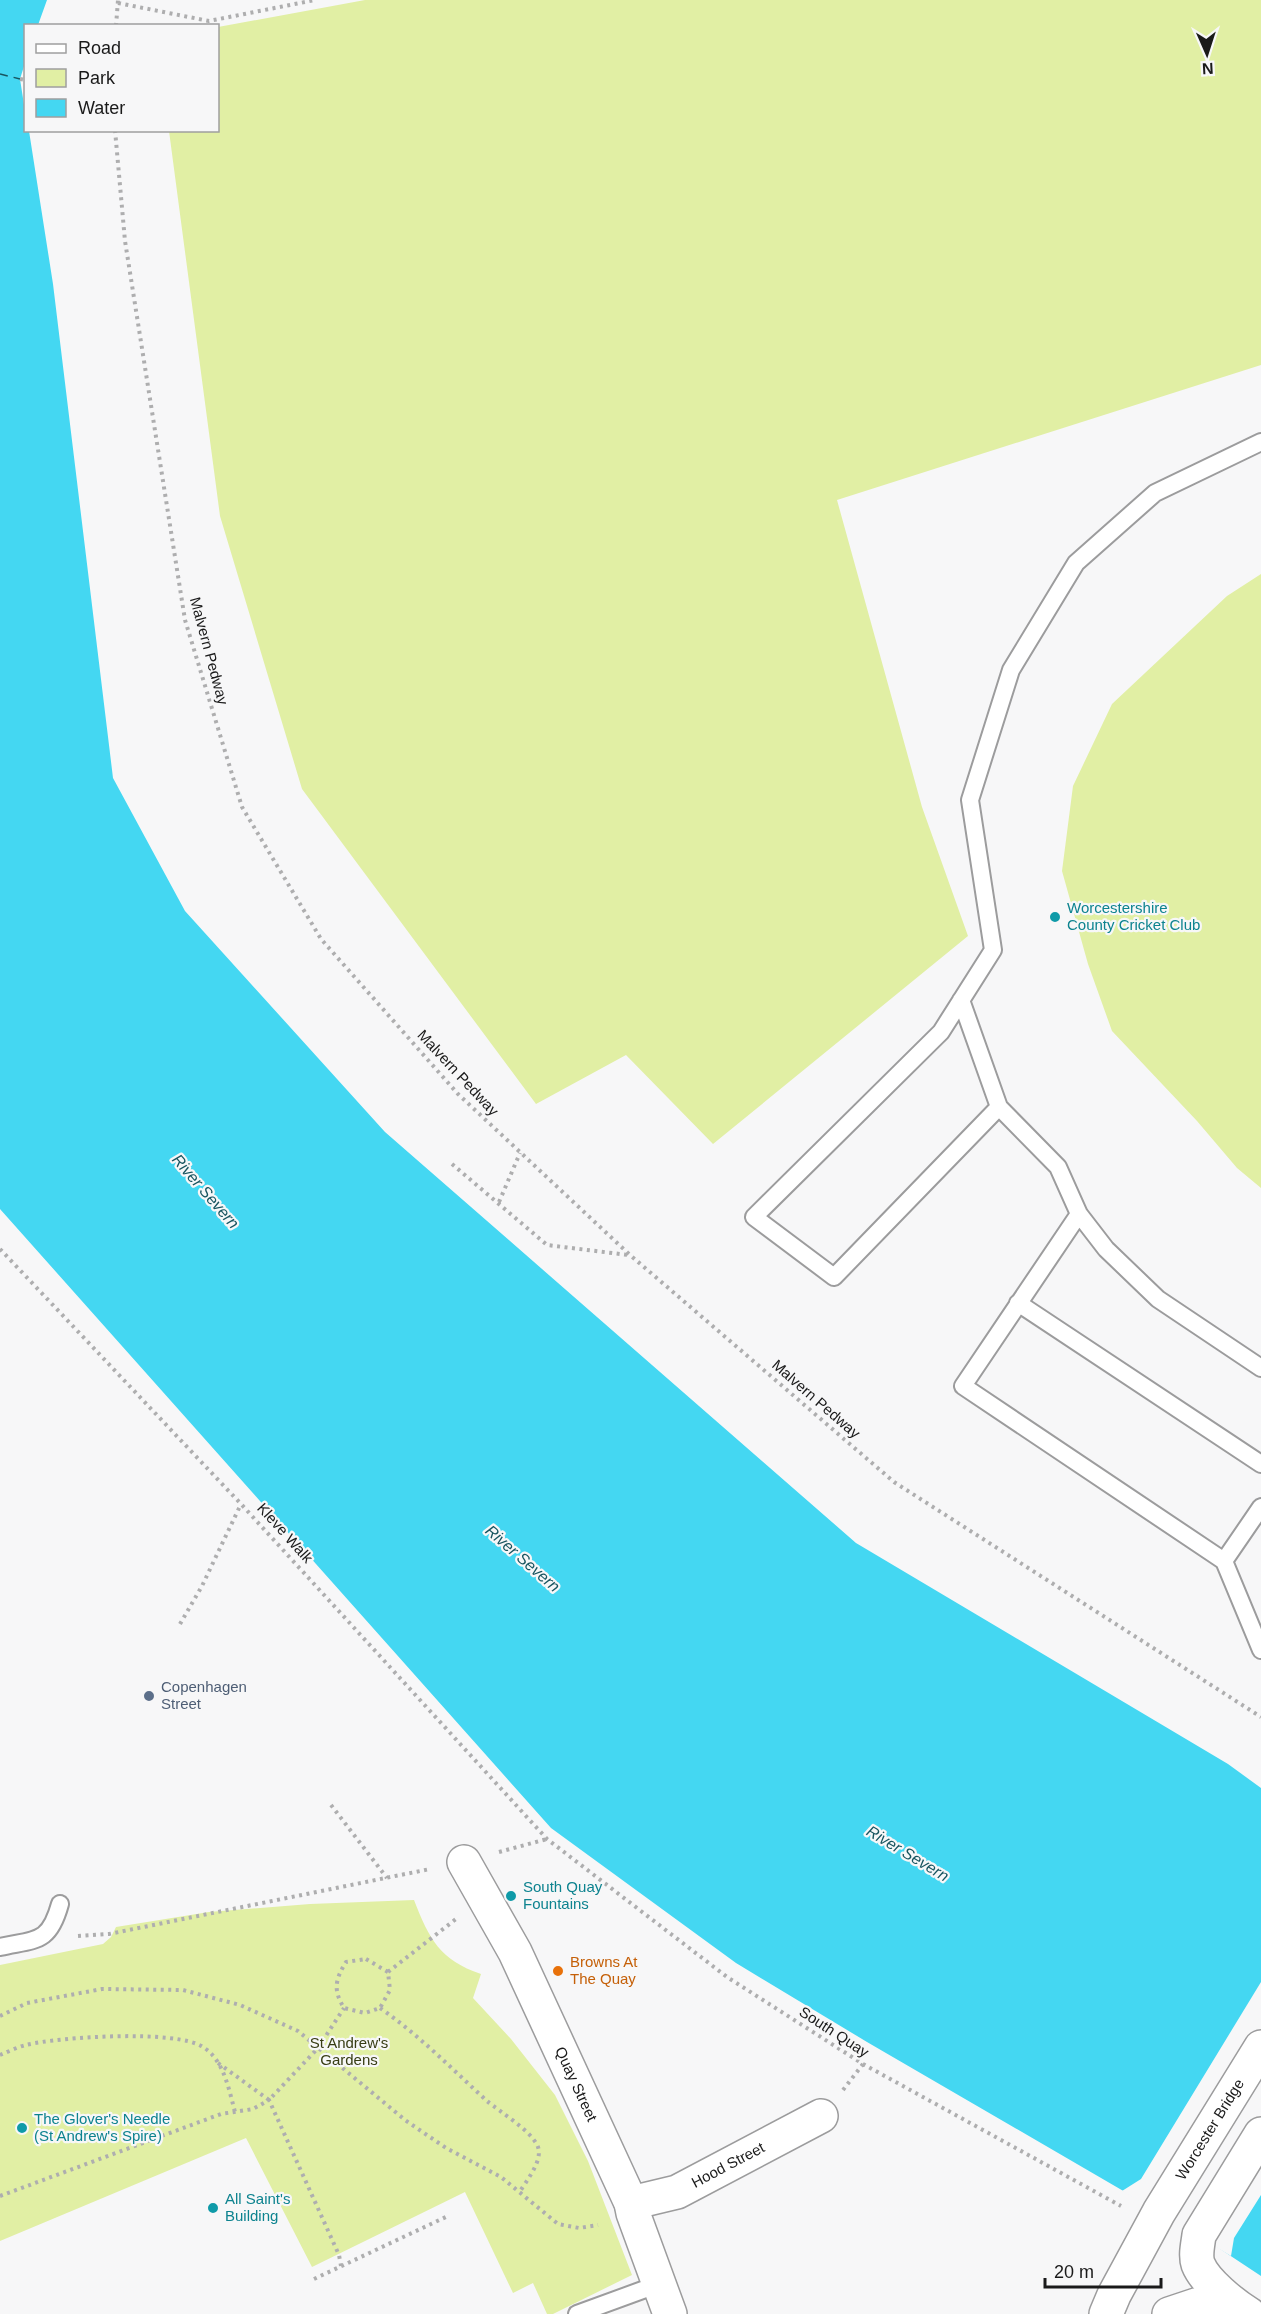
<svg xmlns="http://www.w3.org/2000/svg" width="1261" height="2314" viewBox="0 0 1261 2314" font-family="Helvetica,sans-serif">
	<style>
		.green { fill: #e1efa4 }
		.water { fill: #44d7f2 }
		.pier { fill: #f7f7f8 }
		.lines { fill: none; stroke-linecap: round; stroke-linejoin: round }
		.ferry { stroke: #185560; stroke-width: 1.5; stroke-dasharray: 8 6; stroke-linecap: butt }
		.lane-casing { stroke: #9c9c9d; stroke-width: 20 }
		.street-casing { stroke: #9c9c9d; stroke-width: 36 }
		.primary-casing { stroke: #9c9c9d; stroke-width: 36 }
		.path { stroke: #aeaeaf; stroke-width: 4; stroke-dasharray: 3 4.5; stroke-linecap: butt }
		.lane { stroke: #fff; stroke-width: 16 }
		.street { stroke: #fff; stroke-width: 33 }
		.primary { stroke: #fff; stroke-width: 33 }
		.culture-dot { fill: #0f9aa8; stroke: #f7f7f8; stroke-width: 2 }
		.service-dot { fill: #5c6f8a; stroke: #f7f7f8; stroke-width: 2 }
		.food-dot { fill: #e8710a; stroke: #f7f7f8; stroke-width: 2 }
		.labels { text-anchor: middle; stroke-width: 4.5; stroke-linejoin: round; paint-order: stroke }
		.street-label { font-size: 15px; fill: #1a1a1a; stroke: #f7f7f8 }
		.culture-label { font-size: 15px; fill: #0d838f; stroke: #f7f7f8; text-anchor: start }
		.service-label { font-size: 15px; fill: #4e5e75; stroke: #f7f7f8; text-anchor: start }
		.food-label { font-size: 15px; fill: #c56008; stroke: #f7f7f8; text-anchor: start }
		.park-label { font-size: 15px; fill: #383d14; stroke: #f7f7f8 }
		.water-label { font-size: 16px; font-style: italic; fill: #185560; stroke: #f7f7f8 }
	</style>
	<rect width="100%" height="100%" fill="#f7f7f8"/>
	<path class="green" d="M 365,0 L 1261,0 L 1261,365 L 837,500 L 922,807 L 968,936 L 713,1144 L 626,1055 L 536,1104 L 302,789 L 220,516 L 169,131 L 218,130 L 218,27 Z
		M 1261,574 L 1261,1188 L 1237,1168 L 1197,1121 L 1112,1031 L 1088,964 L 1062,871 L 1073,786 L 1112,704 L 1227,596 Z
		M 414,1900 C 429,1939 440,1960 481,1974 L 473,1998 L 511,2039 L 555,2095 L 588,2161 L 632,2275 L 553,2314 L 547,2314 L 533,2283 L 513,2293 L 465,2192 L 312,2267 L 246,2138 L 0,2241 L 0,1965 L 103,1944 L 111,1937 L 116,1927 L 209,1912 L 310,1904 Z"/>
	<path class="water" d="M 0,0 L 47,0 L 38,25 L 26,26 L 25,63 L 20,79 L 25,111 L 26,130 L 29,131 L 53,284 L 113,778 L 185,911 L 385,1132 L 856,1543 L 1228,1764 L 1261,1788 L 1261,2276 L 1199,2235 L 867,2042 L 736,1963 L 551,1828 L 0,1209 Z"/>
	<path class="pier" d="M 1261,1982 L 1261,2195 L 1234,2238 L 1231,2256 L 1122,2191 L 1141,2179 Z"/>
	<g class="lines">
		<path class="ferry" d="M 0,74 L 20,79"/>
		<defs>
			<path id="lane" d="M 961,1000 L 999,1107 L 834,1277 L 754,1217 L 941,1032 L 993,950 L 970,800 L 1011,670 L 1076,563 L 1155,493 L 1261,442
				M 999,1107 L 1058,1167 L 1079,1214 L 1106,1249 L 1158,1299 L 1261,1368
				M 1079,1214 L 963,1386 L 1224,1561 L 1261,1650
				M 1018,1303 L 1261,1464
				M 1224,1561 L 1261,1507
				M 0,1947 C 36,1939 49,1944 60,1904
				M 577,2314 L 659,2284"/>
			<g id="street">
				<path id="s1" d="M 464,1862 L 515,1952 L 631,2203 L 633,2213 L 670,2314"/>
				<path id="s2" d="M 631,2203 L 677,2192 L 821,2116"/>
			</g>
			<g id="primary">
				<path id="s3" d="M 1106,2314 L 1114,2295 L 1159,2212 L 1261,2047"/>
				<path d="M 1169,2314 L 1196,2305 L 1229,2301"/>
				<path d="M 1249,2314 C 1233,2304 1205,2282 1198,2264 C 1195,2255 1198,2244 1199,2235 L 1261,2134"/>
			</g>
		</defs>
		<use href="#lane" class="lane-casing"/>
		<use href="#street" class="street-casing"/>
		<use href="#primary" class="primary-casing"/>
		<path class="path" d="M 118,3 L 209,21 L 315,0
			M 116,26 L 118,0
			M 20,79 L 26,80
			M 115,130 L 125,241 L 185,620 L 242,807 L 321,939 L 458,1094 L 630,1255 L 894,1482 L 1261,1717
			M 452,1164 L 547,1245 L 628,1255
			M 499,1202 L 520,1153
			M 0,1249 L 241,1504 L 547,1839 L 727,1977 L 863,2064 L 1121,2206
			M 180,1624 L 202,1586 L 241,1504
			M 331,1805 L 387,1878
			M 499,1852 L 547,1839
			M 78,1936 L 109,1934 L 430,1869
			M 366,1959 L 388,1972 L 390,1990 L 380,2008 L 365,2013 L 344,2008 C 333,1990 335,1980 346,1962 Z
			M 388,1972 L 456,1919
			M 380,2008 C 419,2035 452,2069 487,2101 C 500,2112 532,2131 538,2147 C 543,2161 526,2181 519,2193
			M 0,2016 L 27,2003 L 102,1989 L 183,1990 L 240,2005 L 298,2031 L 405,2120 L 446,2148 L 501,2177 L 558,2224 L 579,2228 L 598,2225
			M 0,2055 C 8,2052 17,2047 26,2045 C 58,2037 176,2029 203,2047 C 224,2060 229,2090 235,2112
			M 218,2063 L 269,2100 L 318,2048 L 344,2008
			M 843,2090 L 863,2064
			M 0,2196 L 221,2114 L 253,2109 L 269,2100 L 339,2255 L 341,2266
			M 314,2279 L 448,2216"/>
		<use href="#lane" class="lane"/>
		<use href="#street" class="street"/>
		<use href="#primary" class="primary"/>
	</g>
	<g class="culture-dot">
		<circle cx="1055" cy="917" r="6"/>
		<circle cx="511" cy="1896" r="6"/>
		<circle cx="22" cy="2128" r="6"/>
		<circle cx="213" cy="2208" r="6"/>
	</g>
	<circle class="service-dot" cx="149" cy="1696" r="6"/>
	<circle class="food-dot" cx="558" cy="1971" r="6"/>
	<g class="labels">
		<g class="street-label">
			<text transform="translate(209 651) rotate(75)" y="5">Malvern Pedway</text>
			<text transform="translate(458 1073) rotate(47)" y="5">Malvern Pedway</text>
			<text transform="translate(816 1399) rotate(41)" y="5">Malvern Pedway</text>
			<text transform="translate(285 1533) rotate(48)" y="5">Kleve Walk</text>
			<text transform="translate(834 2032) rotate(33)" y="5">South Quay</text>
			<text dy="5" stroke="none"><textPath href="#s1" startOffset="249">Quay Street</textPath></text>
			<text dy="5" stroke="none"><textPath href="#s3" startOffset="212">Worcester Bridge</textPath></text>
			<text dy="5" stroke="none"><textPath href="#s2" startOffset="105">Hood Street</textPath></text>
		</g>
		<g class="culture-label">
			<text x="1067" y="913">Worcestershire<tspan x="1067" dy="17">County Cricket Club</tspan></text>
			<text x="523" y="1892">South Quay<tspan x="523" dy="17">Fountains</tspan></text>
			<text x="34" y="2124">The Glover's Needle<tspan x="34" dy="17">(St Andrew's Spire)</tspan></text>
			<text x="225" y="2204">All Saint's<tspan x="225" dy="17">Building</tspan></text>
		</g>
		<g class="service-label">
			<text x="161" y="1692">Copenhagen<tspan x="161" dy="17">Street</tspan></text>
		</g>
		<g class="food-label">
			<text x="570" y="1967">Browns At<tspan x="570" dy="17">The Quay</tspan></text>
		</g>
		<g class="park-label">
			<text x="349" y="2048">St Andrew's<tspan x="349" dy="17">Gardens</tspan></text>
		</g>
		<g class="water-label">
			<text transform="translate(206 1191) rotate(49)" y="6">River Severn</text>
			<text transform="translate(523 1558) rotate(41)" y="6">River Severn</text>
			<text transform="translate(908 1853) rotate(31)" y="6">River Severn</text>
		</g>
	</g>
	<rect x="24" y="24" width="195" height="108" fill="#f7f7f8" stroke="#9f9f9f" stroke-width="1.5"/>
	<rect x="36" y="44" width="30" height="9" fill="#ffffff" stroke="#9f9f9f" stroke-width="1.5"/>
	<text x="78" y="54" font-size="18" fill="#1a1a1a">Road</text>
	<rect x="36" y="69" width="30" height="18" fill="#e1efa4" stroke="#9f9f9f" stroke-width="1.5"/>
	<text x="78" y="84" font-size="18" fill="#1a1a1a">Park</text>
	<rect x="36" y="99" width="30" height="18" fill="#44d7f2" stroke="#9f9f9f" stroke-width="1.5"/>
	<text x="78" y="114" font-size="18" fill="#1a1a1a">Water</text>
	<g transform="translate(1207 54) rotate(177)" stroke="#f7f7f8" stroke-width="4.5" paint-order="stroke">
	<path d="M0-4.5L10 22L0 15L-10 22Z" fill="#1a1a1a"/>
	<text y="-9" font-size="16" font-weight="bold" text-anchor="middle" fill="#1a1a1a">N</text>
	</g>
	<path d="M1045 2278v9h116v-9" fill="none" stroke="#1a1a1a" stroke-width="3"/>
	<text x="1054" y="2278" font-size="18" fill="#1a1a1a" stroke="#f7f7f8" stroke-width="4.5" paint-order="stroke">20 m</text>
</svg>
